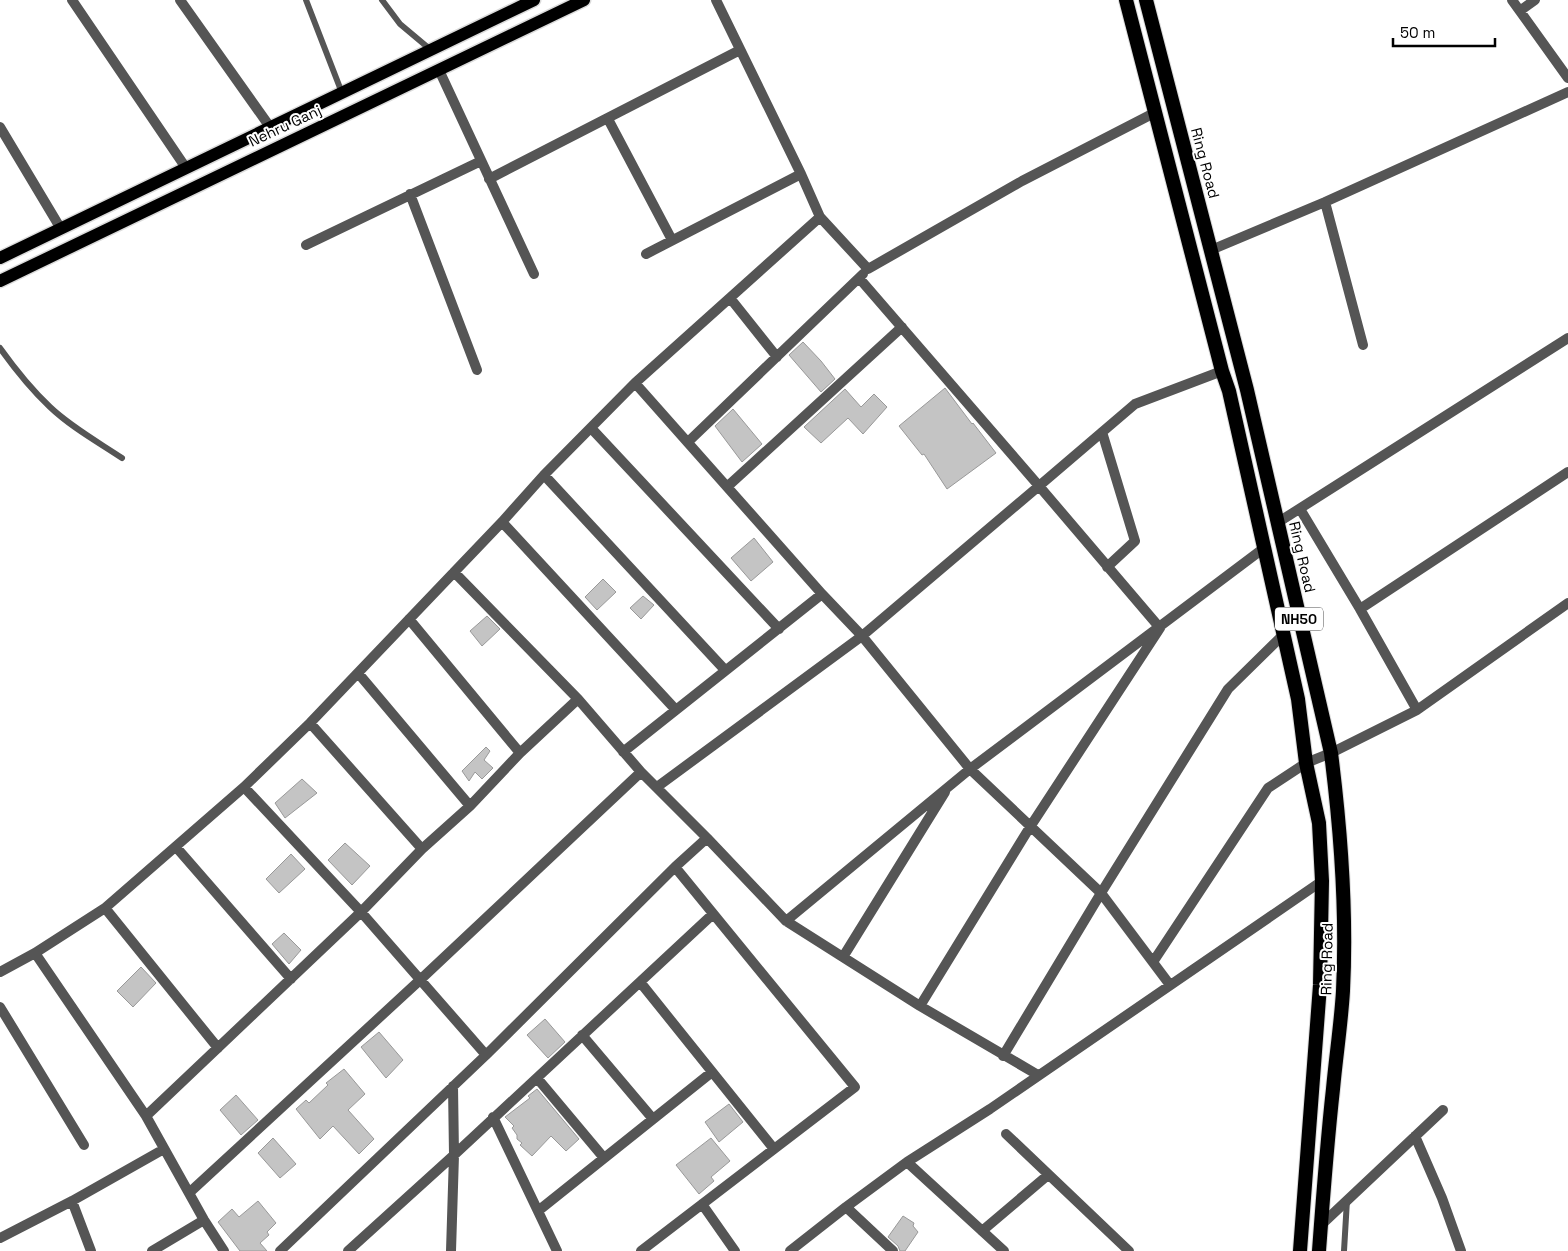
<svg xmlns="http://www.w3.org/2000/svg" width="1568" height="1251" viewBox="0 0 1568 1251" font-family="'Space Grotesk',sans-serif">
	<style>
		.building { fill: #c4c4c4; stroke: #999 }
		.lines { fill: none; stroke-linecap: round; stroke-linejoin: round }
		.primary-casing { stroke: #dbdbdb; stroke-width: 15 }
		.trunk-casing { stroke: #dbdbdb; stroke-width: 16 }
		.service { stroke: #555; stroke-width: 6 }
		.minor { stroke: #555; stroke-width: 10 }
		.primary { stroke: #000; stroke-width: 12 }
		.trunk { stroke: #000; stroke-width: 14 }
		.labels { text-anchor: middle; stroke-width: 4; stroke-linejoin: round; paint-order: stroke }
		.shield { fill: #fff; stroke: #4c4c4c; stroke-width: 1 }
		.shield-label { font-size: 14px; font-weight: bold; fill: #000 }
		.street-label { font-size: 15px; fill: #000; stroke: #fff }
	</style>
	<rect width="100%" height="100%" fill="#fff"/>
	<path class="building" d="M 803,342 L 821,361 L 835,379 L 821,392 L 789,355 Z
		M 945,388 L 972,424 L 973,423 L 996,453 L 947,489 L 924,454 L 922,455 L 899,426 Z
		M 845,389 L 861,407 L 874,394 L 887,407 L 863,434 L 848,418 L 821,443 L 804,427 Z
		M 733,409 L 762,444 L 742,462 L 715,426 Z
		M 754,538 L 773,562 L 751,581 L 731,558 Z
		M 603,579 L 616,592 L 597,610 L 585,597 Z
		M 643,596 L 654,605 L 641,619 L 630,608 Z
		M 487,616 L 500,629 L 482,646 L 470,631 Z
		M 486,747 L 490,751 L 484,760 L 493,768 L 482,779 L 475,772 L 469,781 L 462,771 Z
		M 302,779 L 317,793 L 285,818 L 275,803 Z
		M 345,843 L 370,866 L 352,885 L 328,860 Z
		M 291,854 L 305,869 L 279,893 L 266,879 Z
		M 284,933 L 301,950 L 289,964 L 272,944 Z
		M 141,967 L 156,983 L 133,1007 L 117,991 Z
		M 545,1019 L 565,1042 L 548,1058 L 527,1035 Z
		M 379,1032 L 403,1060 L 386,1078 L 361,1047 Z
		M 344,1069 L 365,1094 L 348,1110 L 374,1139 L 359,1154 L 333,1126 L 320,1139 L 296,1109 L 306,1100 L 309,1103 L 328,1085 L 326,1083 Z
		M 537,1089 L 579,1139 L 566,1151 L 551,1136 L 532,1156 L 520,1145 L 522,1143 L 517,1139 L 517,1135 L 512,1128 L 514,1126 L 505,1117 L 530,1098 L 528,1096 Z
		M 236,1095 L 258,1120 L 241,1135 L 220,1110 Z
		M 729,1104 L 743,1122 L 719,1142 L 705,1122 Z
		M 273,1138 L 296,1164 L 280,1178 L 258,1153 Z
		M 711,1138 L 730,1161 L 711,1177 L 714,1181 L 699,1194 L 676,1165 Z
		M 258,1201 L 276,1223 L 267,1232 L 269,1235 L 260,1243 L 267,1251 L 240,1251 L 218,1222 L 232,1209 L 239,1217 Z
		M 903,1216 L 914,1223 L 913,1226 L 918,1232 L 905,1251 L 900,1251 L 898,1246 L 888,1237 Z"/>
	<g class="lines">
		<defs>
			<path id="primary" d="M 0,258 L 534,0
				M 0,281 L 584,0"/>
			<path id="trunk" d="M 1126,0 L 1222,371 L 1229,391 L 1298,699 L 1306,763 L 1319,823 L 1322,881 L 1320,985 L 1300,1251
				M 1146,0 L 1247,390 L 1331,753 C 1341,832 1347,912 1343,991 C 1341,1024 1336,1056 1333,1089 C 1327,1143 1323,1197 1319,1251"/>
		</defs>
		<use href="#primary" class="primary-casing"/>
		<use href="#trunk" class="trunk-casing"/>
		<path class="service" d="M 306,0 L 342,93
			M 382,0 L 400,24 L 431,50
			M 0,348 C 15,369 31,389 50,407 C 71,427 98,442 122,458
			M 1344,1251 L 1347,1200"/>
		<path class="minor" d="M 72,0 L 186,168
			M 180,0 L 270,127
			M 1512,0 L 1568,78
			M 1521,10 L 1535,0
			M 439,70 L 534,274
			M 608,119 L 672,240
			M 0,127 L 61,229
			M 801,174 L 820,217
			M 489,179 L 740,50
			M 410,194 L 477,370
			M 1325,202 L 1363,345
			M 306,245 L 481,161
			M 1211,250 L 1325,202 L 1568,92
			M 646,254 L 801,174 L 716,0
			M 859,278 L 1039,486 L 1135,404 L 1222,371
			M 730,298 L 777,357
			M 635,383 L 822,594 L 862,636 L 970,769 L 1101,893 L 1170,985
			M 591,428 L 779,629
			M 1102,432 L 1135,541 L 1107,567
			M 689,441 L 863,274
			M 544,475 L 725,670
			M 728,486 L 902,327
			M 1300,509 L 1360,609 L 1568,472
			M 502,522 L 676,710
			M 1277,523 L 1568,338
			M 454,572 L 578,699 L 641,772 L 707,838 L 786,921 L 920,1006 L 1038,1075
			M 1360,609 L 1417,710
			M 409,619 L 520,753
			M 358,673 L 470,806
			M 310,723 L 422,849
			M 623,752 L 822,594
			M 244,787 L 361,912 L 486,1055
			M 657,787 L 862,636 L 1039,486 L 1160,628 L 1030,827 L 920,1006
			M 176,847 L 291,979
			M 105,908 L 218,1048
			M 786,921 L 970,769 L 1264,548
			M 35,953 L 146,1116 L 204,1220 L 224,1251
			M 843,957 L 945,792
			M 1153,962 L 1268,788 L 1306,763 L 1331,753 L 1417,710 L 1568,603
			M 0,972 L 35,953 L 105,908 L 244,787 L 310,723 L 502,522 L 544,475 L 635,383 L 820,217 L 868,269 L 1022,181 L 1156,112
			M 640,982 L 774,1149
			M 0,1007 L 84,1145
			M 582,1035 L 653,1119
			M 1003,1056 L 1101,893 L 1228,689 L 1284,634
			M 537,1078 L 604,1158
			M 146,1116 L 361,912 L 422,849 L 470,806 L 520,753 L 578,699
			M 493,1117 L 557,1251
			M 1006,1134 L 1129,1251
			M 1415,1136 L 1442,1198 L 1461,1251
			M 907,1162 L 1004,1251
			M 189,1193 L 420,980 L 641,772
			M 72,1201 L 91,1251
			M 702,1204 L 735,1251
			M 846,1207 L 893,1251
			M 538,1211 L 712,1072
			M 1321,1225 L 1443,1110
			M 982,1231 L 1048,1175
			M 0,1238 L 72,1201 L 164,1149
			M 152,1251 L 204,1220
			M 280,1251 L 486,1055 L 675,867 L 707,838
			M 348,1251 L 454,1155 L 713,914
			M 451,1251 L 454,1155 L 453,1086
			M 641,1251 L 855,1087 L 675,867
			M 790,1251 L 846,1207 L 907,1162 L 990,1109 L 1322,881"/>
		<use href="#primary" class="primary"/>
		<use href="#trunk" class="trunk"/>
	</g>
	<g class="labels">
		<rect class="shield" x="1275" y="607.5" width="48" height="23" rx="4"/>
		<g class="shield-label">
			<text x="1299" y="624">NH50</text>
		</g>
		<g class="street-label">
			<text transform="translate(285 126) rotate(-25)" y="5">Nehru Ganj</text>
			<text transform="translate(1205 163) rotate(75)" y="5">Ring Road</text>
			<text transform="translate(1302 557) rotate(77)" y="5">Ring Road</text>
			<text transform="translate(1327 959) rotate(-89)" y="5">Ring Road</text>
		</g>
	</g>
	<path d="M1393 38v8h102v-8" fill="none" stroke="#000000" stroke-width="2.5"/>
	<text x="1400" y="38" font-size="15" fill="#000000" stroke="#ffffff" stroke-width="4" paint-order="stroke">50 m</text>
</svg>
